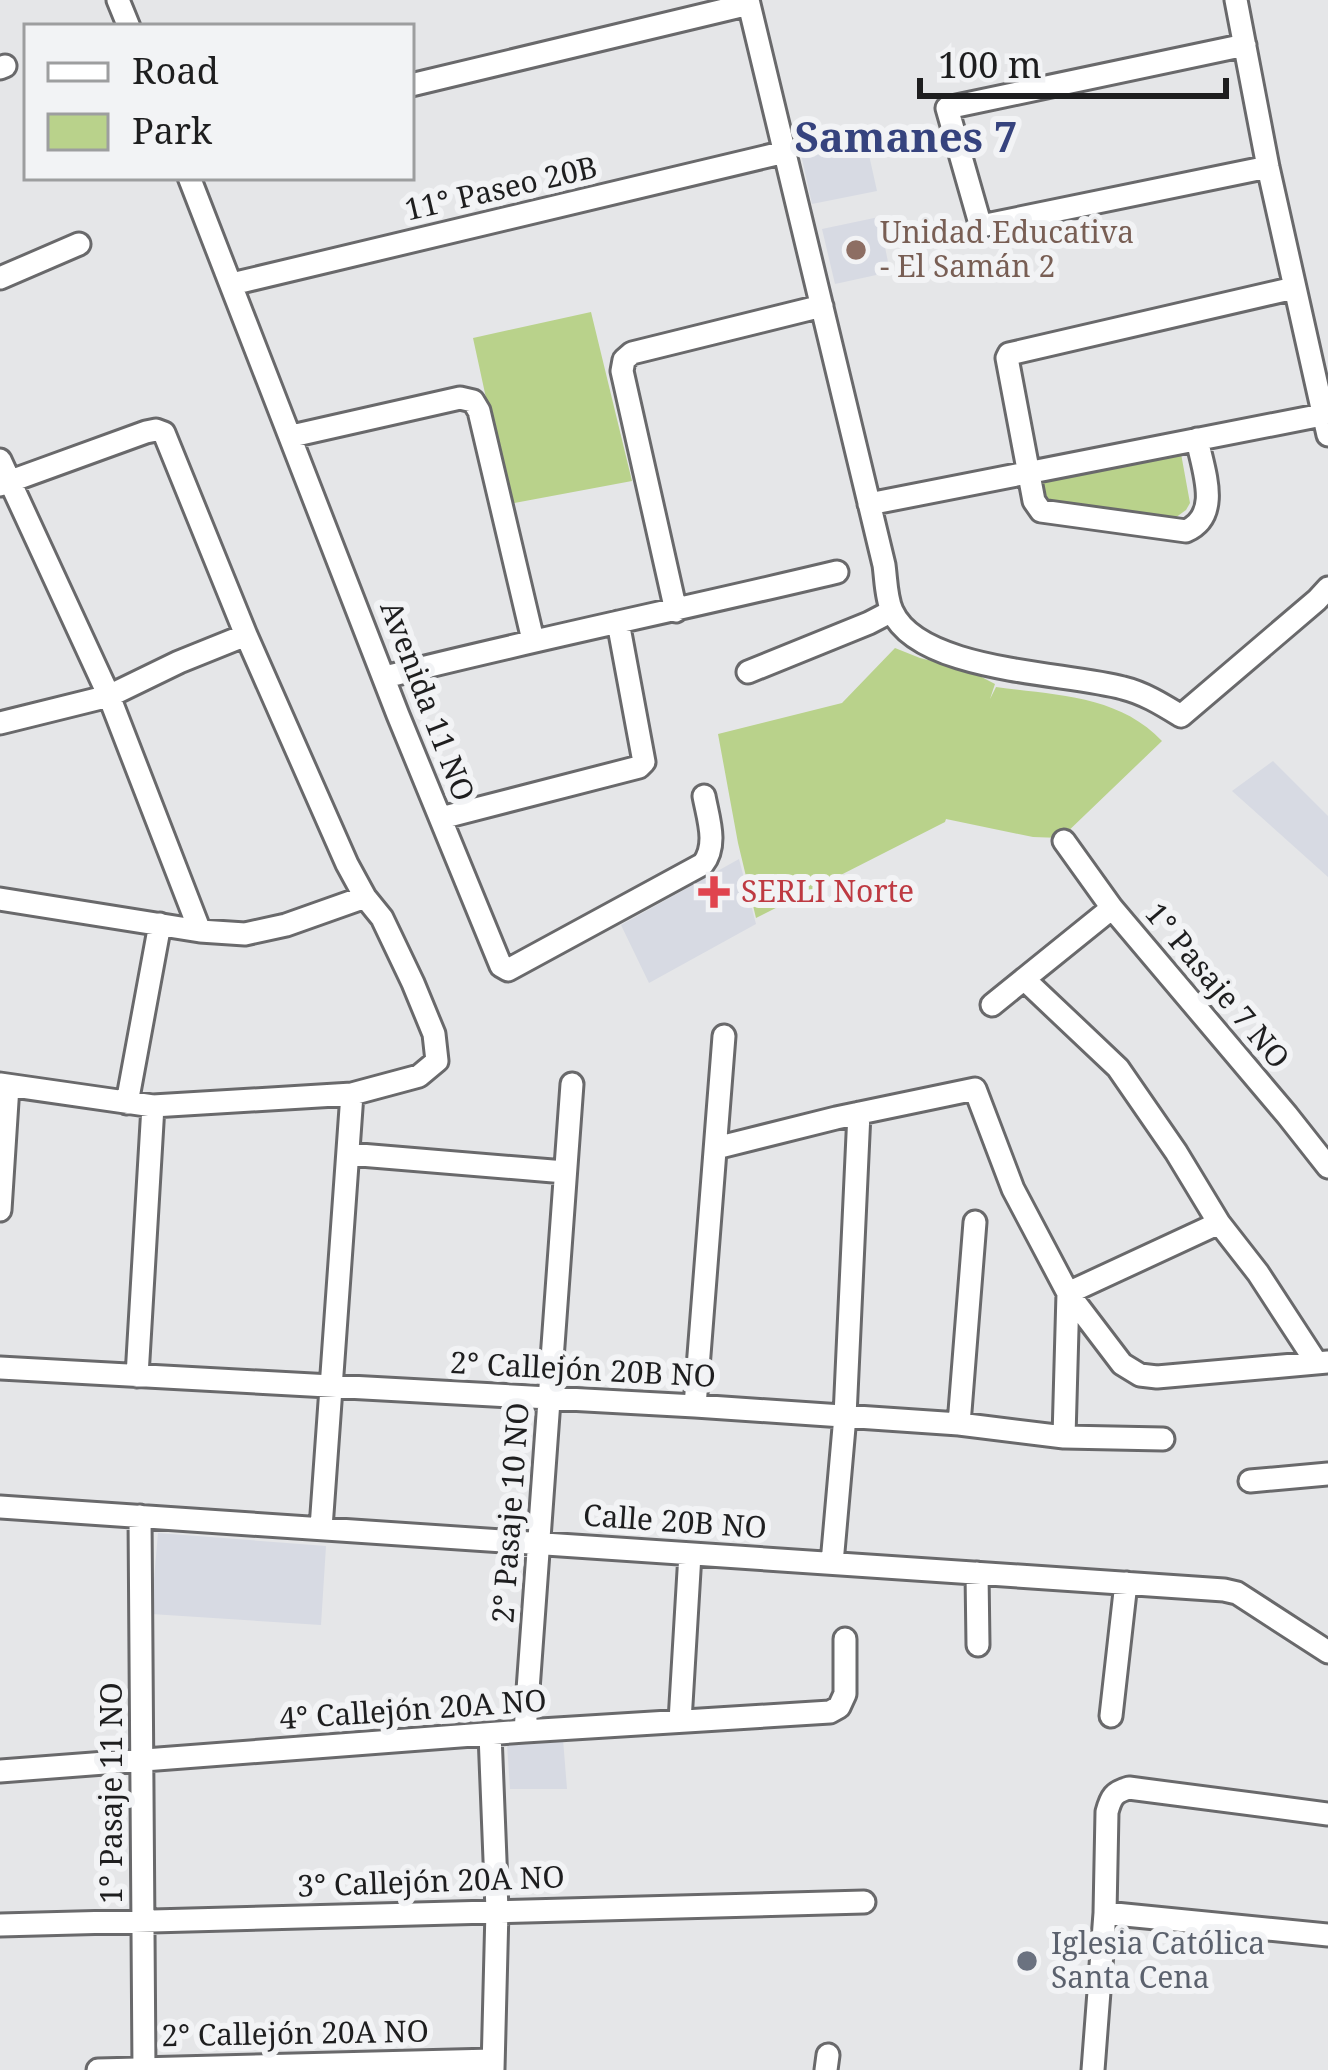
<svg xmlns="http://www.w3.org/2000/svg" width="1328" height="2070" viewBox="0 0 1328 2070" font-family="'Noto Serif',serif">
	<style>
		.built { fill: #d7dae3 }
		.green { fill: #b9d28b }
		.lines { fill: none; stroke-linecap: round; stroke-linejoin: round }
		.minor-casing { stroke: #69696b; stroke-width: 27 }
		.minor { stroke: #fff; stroke-width: 21 }
		.education-dot { fill: #8d6e63; stroke: #f2f3f5; stroke-width: 4.5 }
		.health-dot { fill: #e0444e; stroke: #f2f3f5; stroke-width: 4.5 }
		.worship-dot { fill: #6b7280; stroke: #f2f3f5; stroke-width: 4.5 }
		.labels { text-anchor: middle; stroke-width: 12; stroke-linejoin: round; paint-order: stroke }
		.street-label { font-size: 30px; fill: #1e1e1f; stroke: #f2f3f5 }
		.education-label { font-size: 30px; fill: #785e54; stroke: #f2f3f5; text-anchor: start }
		.health-label { font-size: 30px; fill: #be3a42; stroke: #f2f3f5; text-anchor: start }
		.worship-label { font-size: 30px; fill: #5b616d; stroke: #f2f3f5; text-anchor: start }
		.district-label { font-size: 42px; font-weight: bold; fill: #36437e; stroke: #f2f3f5 }
	</style>
	<rect width="100%" height="100%" fill="#e5e6e8"/>
	<path class="built" d="M 863,128 L 877,191 L 812,204 L 798,141 Z
		M 879,217 L 890,272 L 835,284 L 822,229 Z
		M 1273,761 L 1328,816 L 1328,877 L 1232,791 Z
		M 739,859 L 756,924 L 649,983 L 621,925 Z
		M 158,1533 L 326,1546 L 321,1625 L 151,1614 Z
		M 563,1739 L 567,1789 L 510,1789 L 507,1744 Z"/>
	<path class="green" d="M 591,312 L 632,481 L 509,504 L 473,338 Z
		M 1180,448 L 1190,503 L 1186,510 L 1175,518 L 1047,502 L 1043,499 L 1038,477 Z
		M 895,648 L 920,658 L 968,670 L 995,684 L 990,699 L 996,687 C 1055,695 1119,695 1162,741 L 1061,838 L 1033,837 L 946,819 L 945,822 L 756,918 L 738,843 L 718,734 L 842,703 Z"/>
	<g class="lines">
		<defs>
			<path id="minor" d="M 118,0 L 129,27
				M 748,0 L 884,565 C 886,579 886,598 892,611 C 919,672 1064,672 1123,688 C 1144,693 1163,705 1181,716 L 1317,600 L 1328,588
				M 1236,0 L 1268,167 L 1328,435
				M 1245,45 L 947,108 L 979,220 L 986,225 L 1268,167
				M 0,68 L 5,66
				M 411,85 L 749,4
				M 189,177 L 398,715 L 501,966 L 508,970 L 703,864 C 718,845 708,818 704,796
				M 0,278 L 79,244
				M 232,284 L 785,152
				M 292,436 L 460,398 L 473,401 L 479,411 L 533,640
				M 1197,439 C 1203,470 1222,515 1186,531 L 1041,511 L 1034,501 L 1007,358 L 1009,354 L 1294,288
				M 0,460 L 109,696 L 200,931
				M 0,485 L 146,432 L 156,430 L 164,433 L 246,635 L 347,864 L 365,897 L 382,918 L 413,983 L 434,1034 L 437,1061 L 419,1076 L 352,1094 L 153,1106 L 0,1084
				M 869,504 L 1322,415
				M 676,611 L 622,371 L 624,360 L 632,353 L 822,306
				M 748,672 L 869,623 L 892,611
				M 385,677 C 535,639 687,608 837,572
				M 0,723 L 109,696 L 179,662 L 246,635
				M 441,818 L 639,767 L 644,762 L 618,622
				M 1064,841 L 1112,908 L 1287,1115 L 1328,1167
				M 0,899 L 200,931 L 245,934 L 286,925 L 365,897
				M 1024,979 L 1118,1068 L 1176,1152 L 1219,1223 L 1258,1273 L 1316,1362
				M 992,1005 L 1112,908
				M 127,1103 L 160,924
				M 716,1148 L 836,1118 L 975,1089 L 1013,1189 L 1068,1293 L 1122,1364 L 1140,1375 L 1157,1377 L 1328,1362
				M 348,1154 L 565,1172
				M 0,1210 L 8,1086
				M 0,1368 L 695,1406 L 959,1424 L 1064,1437 L 1163,1439
				M 137,1376 L 153,1106
				M 695,1406 L 724,1036
				M 959,1424 L 975,1222
				M 1064,1437 L 1068,1293 L 1219,1223
				M 1250,1481 L 1328,1474
				M 0,1507 L 1224,1590 L 1237,1593 L 1328,1652
				M 140,1516 L 144,2070
				M 321,1528 L 352,1094
				M 832,1563 L 845,1416 L 859,1113
				M 977,1573 L 978,1645
				M 1111,1716 L 1126,1583
				M 680,1721 L 690,1554
				M 525,1731 L 572,1084
				M 490,1734 L 497,1910 L 493,2069
				M 0,1771 L 525,1731 L 830,1712 L 839,1707 L 845,1694 L 845,1639
				M 1105,1913 L 1328,1935
				M 0,1925 L 864,1902
				M 98,2070 L 493,2060
				M 826,2070 L 828,2055
				M 1093,2070 L 1105,1913 L 1107,1812 C 1111,1797 1114,1792 1129,1788 L 1328,1814"/>
		</defs>
		<use href="#minor" class="minor-casing"/>
		<use href="#minor" class="minor"/>
	</g>
	<circle class="education-dot" cx="856" cy="250" r="12"/>
	<path class="health-dot" d="M708 874h12v12h12v12h-12v12h-12v-12h-12v-12h12z"/>
	<circle class="worship-dot" cx="1027" cy="1961" r="12"/>
	<g class="labels">
		<g class="street-label">
			<text transform="translate(501 189) rotate(-13)" y="10">11° Paseo 20B</text>
			<text transform="translate(427 701) rotate(69)" y="10">Avenida 11 NO</text>
			<text transform="translate(1217 986) rotate(50)" y="10">1° Pasaje 7 NO</text>
			<text transform="translate(583 1370) rotate(3)" y="10">2° Callejón 20B NO</text>
			<text transform="translate(511 1513) rotate(-86)" y="10">2° Pasaje 10 NO</text>
			<text transform="translate(675 1522) rotate(4)" y="10">Calle 20B NO</text>
			<text transform="translate(413 1710) rotate(-4)" y="10">4° Callejón 20A NO</text>
			<text transform="translate(112 1793) rotate(-90)" y="10">1° Pasaje 11 NO</text>
			<text transform="translate(431 1882) rotate(-2)" y="10">3° Callejón 20A NO</text>
			<text transform="translate(295 2034) rotate(-1)" y="10">2° Callejón 20A NO</text>
		</g>
		<g class="education-label">
			<text x="880" y="243">Unidad Educativa<tspan x="880" dy="34">- El Samán 2</tspan></text>
		</g>
		<g class="health-label">
			<text x="741" y="902">SERLI Norte</text>
		</g>
		<g class="worship-label">
			<text x="1051" y="1954">Iglesia Católica<tspan x="1051" dy="34">Santa Cena</tspan></text>
		</g>
		<g class="district-label">
			<text x="906" y="152">Samanes 7</text>
		</g>
	</g>
	<rect x="24" y="24" width="390" height="156" fill="#f2f3f5" stroke="#9d9e9f" stroke-width="3"/>
	<rect x="48" y="63" width="60" height="18" fill="#ffffff" stroke="#9d9e9f" stroke-width="3"/>
	<text x="132" y="84" font-size="36" fill="#1e1e1f">Road</text>
	<rect x="48" y="114" width="60" height="36" fill="#b9d28b" stroke="#9d9e9f" stroke-width="3"/>
	<text x="132" y="144" font-size="36" fill="#1e1e1f">Park</text>
	<path d="M920 78v18h306v-18" fill="none" stroke="#1e1e1f" stroke-width="6"/>
	<text x="938" y="78" font-size="36" fill="#1e1e1f" stroke="#f2f3f5" stroke-width="9" paint-order="stroke">100 m</text>
</svg>
